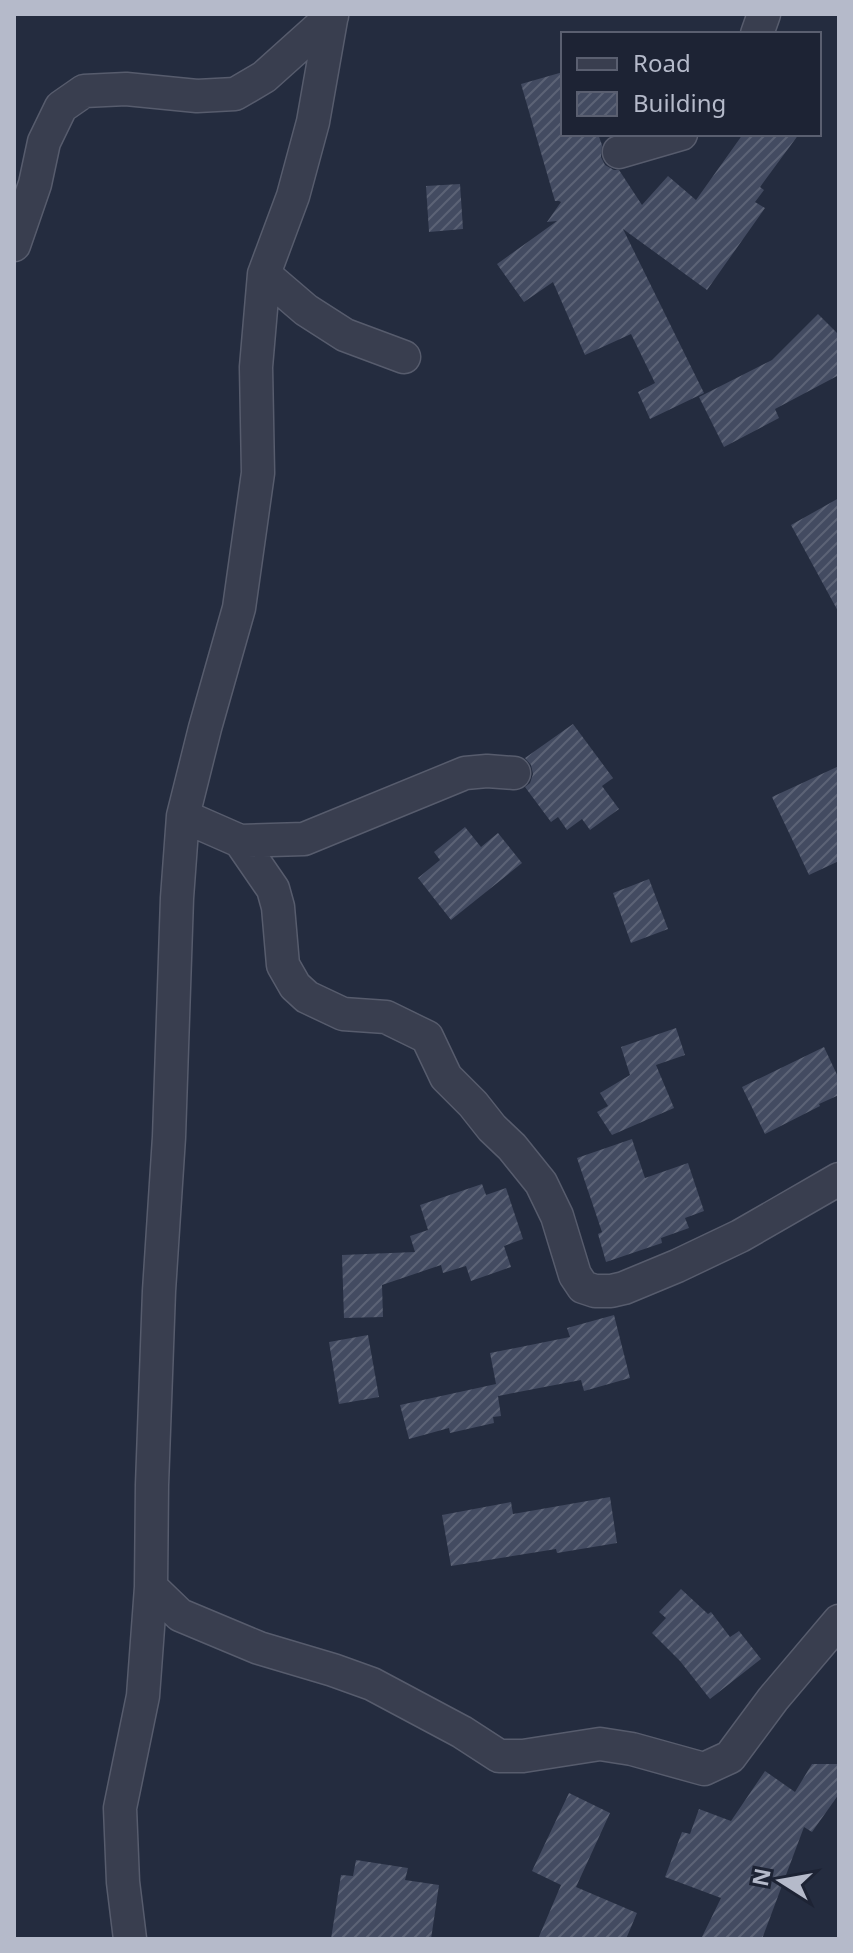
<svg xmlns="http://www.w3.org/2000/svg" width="853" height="1953" viewBox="0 0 853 1953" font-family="'Noto Sans',sans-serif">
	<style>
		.building { fill: url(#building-hatch) }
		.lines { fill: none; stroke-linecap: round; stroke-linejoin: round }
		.street-casing { stroke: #575c6d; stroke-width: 35 }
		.street { stroke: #393e4f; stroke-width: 32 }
	</style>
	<defs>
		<pattern id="building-hatch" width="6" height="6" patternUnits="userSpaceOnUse" patternTransform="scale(2)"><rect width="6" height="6" fill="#434b61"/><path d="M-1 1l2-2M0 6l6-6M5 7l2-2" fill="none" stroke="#5c6376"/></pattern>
	</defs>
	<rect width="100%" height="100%" fill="#242c3f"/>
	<path class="building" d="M 563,72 L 563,134 L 598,134 L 602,145 L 601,157 L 605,165 L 614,170 L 619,170 L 642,205 L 668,176 L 696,200 L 743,134 L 799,134 L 760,187 L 764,190 L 755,202 L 765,208 L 707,290 L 623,229 L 704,393 L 650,419 L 638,392 L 655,383 L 631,334 L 585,355 L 553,282 L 524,302 L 497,264 L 557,221 L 547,222 L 561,202 L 559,201 L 555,201 L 521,84 Z
		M 460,184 L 463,229 L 429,232 L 426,186 Z
		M 818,314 L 839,335 L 839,375 L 775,409 L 779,418 L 724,447 L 699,397 L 772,360 Z
		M 839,498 L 839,613 L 791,525 Z
		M 573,724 L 613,778 L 602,786 L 619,809 L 590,830 L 582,819 L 567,830 L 558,817 L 551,822 L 525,787 L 530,783 L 533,774 L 531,765 L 525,758 Z
		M 839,766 L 839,861 L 809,875 L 772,797 Z
		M 465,827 L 481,847 L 498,833 L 522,863 L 451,920 L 418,878 L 440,860 L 434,852 Z
		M 649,879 L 668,929 L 631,943 L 613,893 Z
		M 676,1028 L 685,1055 L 656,1065 L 674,1108 L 612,1135 L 597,1112 L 608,1106 L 600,1093 L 630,1075 L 621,1047 Z
		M 824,1047 L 839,1079 L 839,1095 L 819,1104 L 820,1106 L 765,1134 L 742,1087 Z
		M 632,1139 L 645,1178 L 688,1163 L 704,1211 L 685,1218 L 689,1228 L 661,1238 L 662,1243 L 606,1262 L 598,1234 L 602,1232 L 577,1158 Z
		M 482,1184 L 486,1195 L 506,1188 L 523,1239 L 504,1246 L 511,1267 L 471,1281 L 466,1266 L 443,1273 L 441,1265 L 382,1285 L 383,1317 L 344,1318 L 342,1255 L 415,1252 L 410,1236 L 428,1230 L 420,1205 Z
		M 614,1315 L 630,1378 L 584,1391 L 581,1380 L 498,1396 L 501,1416 L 493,1417 L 494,1423 L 450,1433 L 449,1428 L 409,1439 L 400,1405 L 496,1384 L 490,1353 L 570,1337 L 567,1328 Z
		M 368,1335 L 379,1397 L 339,1404 L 329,1342 Z
		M 610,1497 L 617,1543 L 557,1553 L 556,1549 L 451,1566 L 442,1515 L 511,1502 L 513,1514 Z
		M 681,1589 L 708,1614 L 711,1612 L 730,1637 L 739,1631 L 761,1659 L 710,1699 L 680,1661 L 652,1633 L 666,1618 L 659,1612 Z
		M 812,1764 L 839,1764 L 839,1794 L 812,1832 L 804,1827 L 762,1939 L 701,1939 L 721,1898 L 665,1877 L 682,1832 L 690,1834 L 699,1809 L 731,1821 L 765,1771 L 795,1792 Z
		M 569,1793 L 610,1813 L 576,1887 L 637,1913 L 626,1939 L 538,1939 L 561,1885 L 532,1871 Z
		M 356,1860 L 408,1868 L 405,1880 L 439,1885 L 431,1939 L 331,1939 L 341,1875 L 353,1876 Z"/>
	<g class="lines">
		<defs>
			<path id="street" d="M 757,34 L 764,14
				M 619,152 L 681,134
				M 14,245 L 35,184 L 44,142 L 61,107 L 84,91 L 126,89 L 197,96 L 235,94 L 264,77 L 332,16
				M 264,274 L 306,310 L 345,335 L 404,357
				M 183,816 L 240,841 L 304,839 L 465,773 L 487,771 L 514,773
				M 240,841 L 273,889 L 278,907 L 283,965 L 295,986 L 307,997 L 343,1014 L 386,1017 L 427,1037 L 446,1077 L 473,1104 L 492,1128 L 512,1147 L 541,1183 L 557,1216 L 575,1275 L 583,1287 L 595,1291 L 611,1291 L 624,1288 L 677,1266 L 740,1236 L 839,1179
				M 151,1587 L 180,1615 L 259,1648 L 333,1670 L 372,1684 L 462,1732 L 499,1756 L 523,1756 L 600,1744 L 632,1749 L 704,1769 L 730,1757 L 773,1699 L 839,1621
				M 130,1939 L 123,1882 L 120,1808 L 143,1696 L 151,1587 L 152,1485 L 159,1291 L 169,1137 L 177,898 L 183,816 L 205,728 L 239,608 L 258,473 L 256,367 L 264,274 L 293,196 L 313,122 L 332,14"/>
		</defs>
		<use href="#street" class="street-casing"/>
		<use href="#street" class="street"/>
	</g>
	<rect width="853" height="1953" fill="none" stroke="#b5baca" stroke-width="32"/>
	<rect x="561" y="32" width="260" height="104" fill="#1d2334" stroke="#5a5f70" stroke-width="2"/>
	<rect x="577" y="58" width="40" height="12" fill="#393e4f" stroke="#5a5f70" stroke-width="2"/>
	<text x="633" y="72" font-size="24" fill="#b5baca">Road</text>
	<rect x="577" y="92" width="40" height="24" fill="url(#building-hatch)" stroke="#5a5f70" stroke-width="2"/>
	<text x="633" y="112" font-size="24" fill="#b5baca">Building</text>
	<g transform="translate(781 1881) rotate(281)" stroke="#1d2334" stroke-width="6" paint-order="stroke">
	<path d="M0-6L14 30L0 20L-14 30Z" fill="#b5baca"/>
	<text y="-12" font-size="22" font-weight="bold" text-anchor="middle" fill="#b5baca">N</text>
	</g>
</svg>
